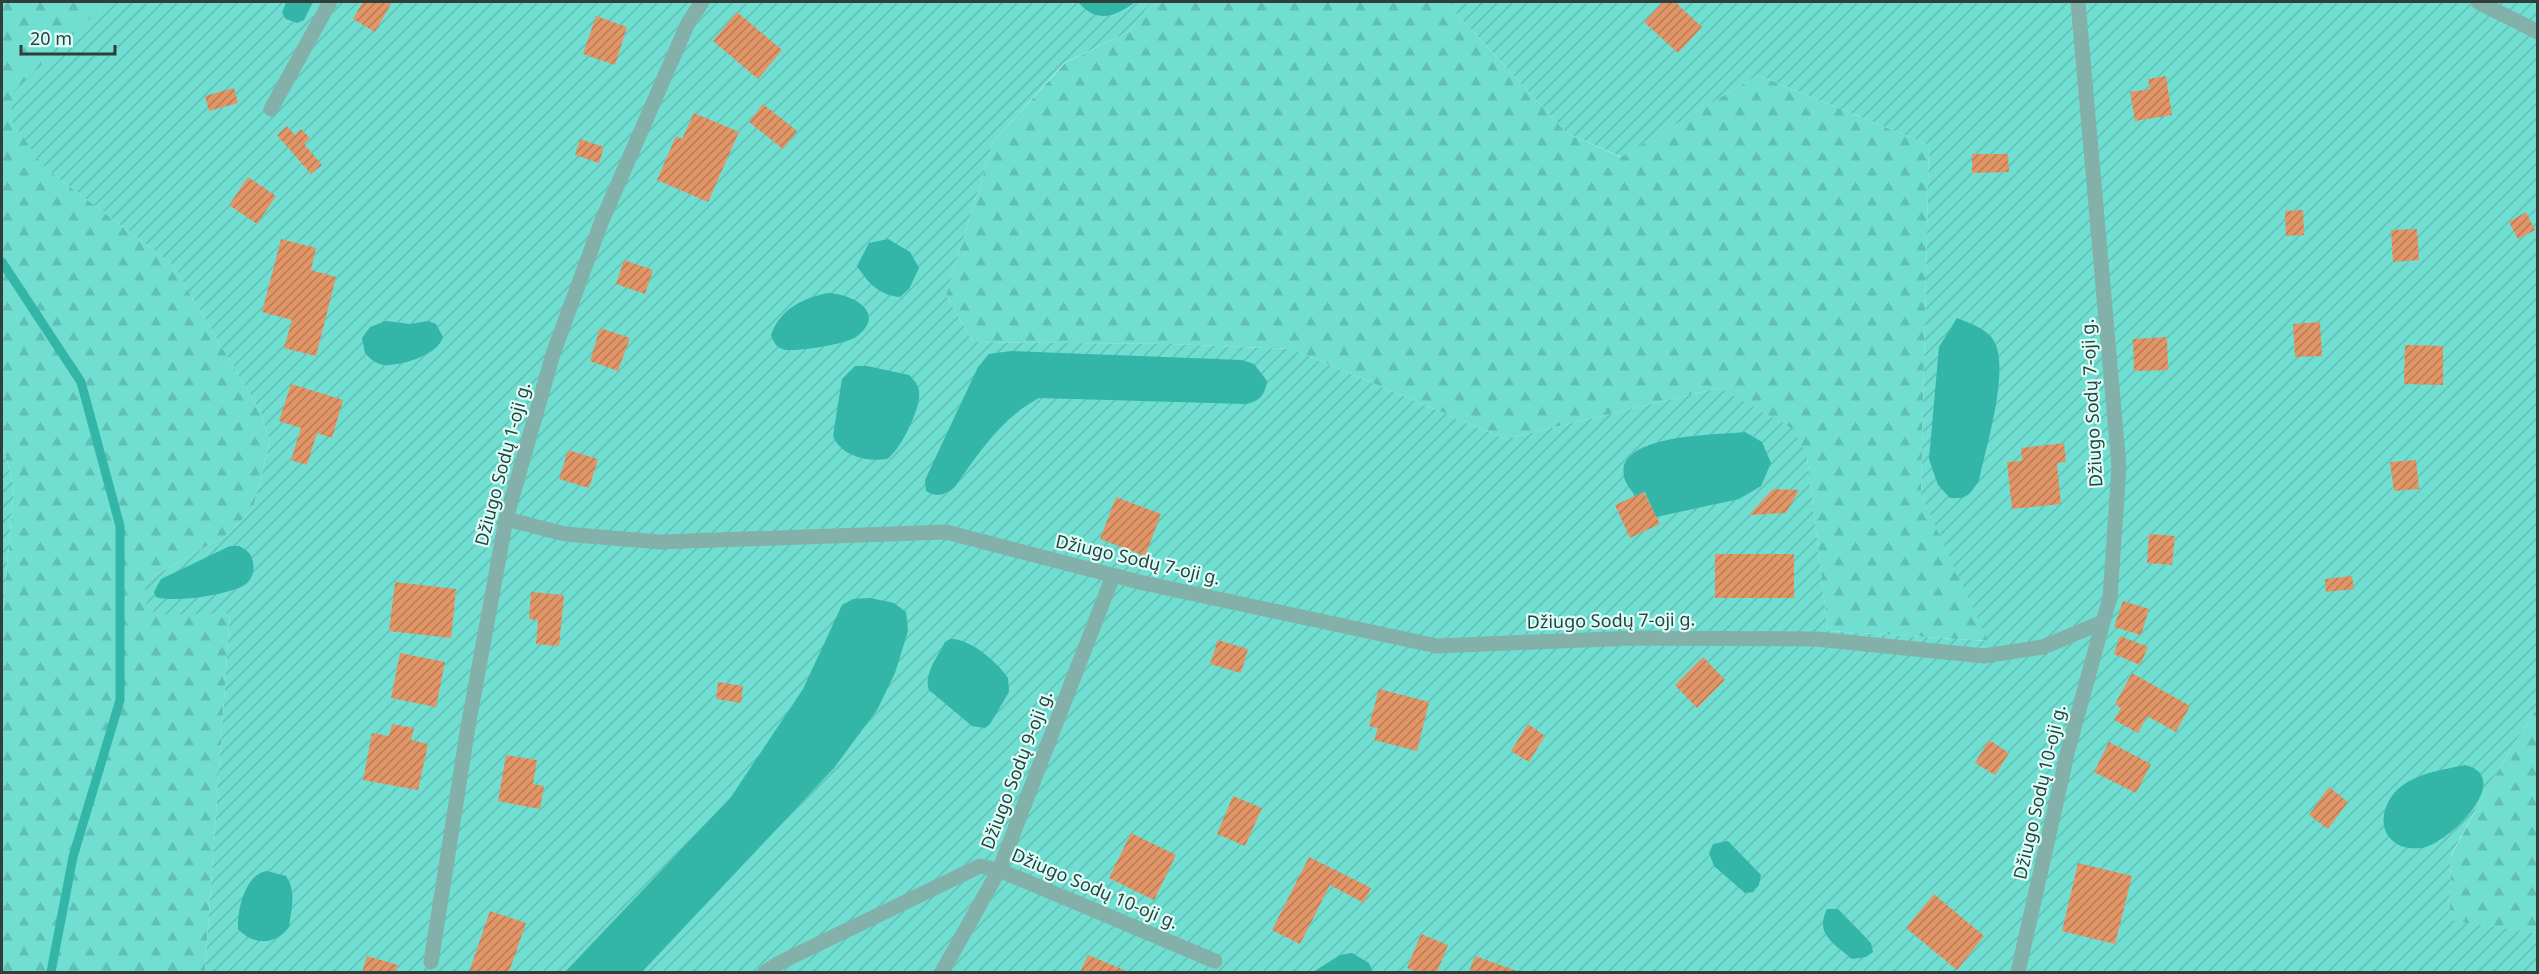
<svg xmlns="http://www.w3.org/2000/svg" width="2539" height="974" viewBox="0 0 2539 974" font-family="'Noto Sans',sans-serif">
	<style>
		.forest { fill: url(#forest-firs) }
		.garden { fill: url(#garden-furrows) }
		.water { fill: #33b5a7 }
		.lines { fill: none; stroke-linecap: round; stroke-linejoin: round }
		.stream { stroke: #33b5a7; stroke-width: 9 }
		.building { fill: url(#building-hatch) }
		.minor { stroke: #83b1aa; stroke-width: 15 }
		.labels { text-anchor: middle; stroke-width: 4.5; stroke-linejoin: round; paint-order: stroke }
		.street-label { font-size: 18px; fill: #313f3c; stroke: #dafef8 }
	</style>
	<defs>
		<pattern id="forest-firs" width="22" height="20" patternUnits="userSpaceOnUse" patternTransform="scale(1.5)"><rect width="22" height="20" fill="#70dfd1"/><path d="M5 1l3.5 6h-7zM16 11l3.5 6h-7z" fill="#61c0b4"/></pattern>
		<pattern id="garden-furrows" width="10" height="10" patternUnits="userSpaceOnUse" patternTransform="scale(1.5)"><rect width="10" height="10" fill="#70dfd1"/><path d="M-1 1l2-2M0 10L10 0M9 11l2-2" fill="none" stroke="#61c0b4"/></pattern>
		<pattern id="building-hatch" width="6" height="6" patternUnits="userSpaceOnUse" patternTransform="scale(1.5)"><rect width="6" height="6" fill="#e29667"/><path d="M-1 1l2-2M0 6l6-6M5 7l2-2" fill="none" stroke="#b87c56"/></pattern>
	</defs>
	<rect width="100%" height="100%" fill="#cdf0eb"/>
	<path class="forest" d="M 2,2 L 102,2 L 43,166 L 173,265 L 260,411 L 270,441 L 253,509 L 227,535 L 152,577 L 219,612 L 230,613 L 205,972 L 2,972 L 2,625 L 14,486 L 2,444 Z
		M 1152,2 L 1450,2 L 1453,10 L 1566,132 L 1620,157 L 1758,75 L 1929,145 L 1921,495 L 1989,641 L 1828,631 L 1807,456 L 1719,388 L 1505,439 L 1292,349 L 1171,344 L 973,342 L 946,295 L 993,142 L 1065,63 L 1130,31 Z
		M 2537,708 L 2537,933 L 2449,921 L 2451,856 L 2492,780 Z"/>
	<path class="garden" d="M 102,2 L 1152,2 L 1130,31 L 1064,63 L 993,142 L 946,295 L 973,342 L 1171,344 L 1292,349 L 1505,439 L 1719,388 L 1793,429 L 1807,456 L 1828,631 L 1988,641 L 1921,495 L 1929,145 L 1758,75 L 1621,157 L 1566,132 L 1453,10 L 1450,2 L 2537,2 L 2537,708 L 2492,780 L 2451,855 L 2449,920 L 2537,933 L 2537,972 L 205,972 L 230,613 L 158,615 L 147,606 L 145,588 L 152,577 L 227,535 L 253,509 L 270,441 L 260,411 L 173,265 L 43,166 L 10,118 L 14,91 L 99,10 Z
		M 2,444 L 14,486 L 2,625 Z"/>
	<path class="water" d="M 286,2 L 313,2 L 304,20 L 297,23 L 286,19 L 282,13 Z
		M 1078,2 L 1135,2 C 1115,17 1097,24 1078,2 Z
		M 888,239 L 910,252 L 919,268 L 909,289 L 900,297 C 879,295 869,284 857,266 L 869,243 Z
		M 828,293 C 853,294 888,313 856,337 C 847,344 792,353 782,349 C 776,347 773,341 771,335 C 780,309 803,298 828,293 Z
		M 1957,318 C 1969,323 1989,329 1995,343 C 2009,373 1986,447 1979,480 C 1970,495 1967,499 1950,498 L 1938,485 L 1929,459 L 1939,347 Z
		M 386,321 L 410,324 L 428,321 L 436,324 L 443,337 C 438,355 403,365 386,365 C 377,365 370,359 365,353 L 362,338 L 370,327 Z
		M 1011,351 L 1242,360 L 1254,364 L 1267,381 C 1265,395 1260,401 1246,404 L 1039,398 C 1001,418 978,454 954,488 C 943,495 937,498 926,491 L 925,480 L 978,367 L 989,354 Z
		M 855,366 L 867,366 L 909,375 C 914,380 918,384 919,391 C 922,407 900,451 887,459 C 867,462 841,456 833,436 L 842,379 Z
		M 1745,432 L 1762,442 L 1771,463 L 1761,486 L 1739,499 L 1656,517 L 1645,492 L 1635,496 C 1632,491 1627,485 1625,480 C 1609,433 1721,435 1745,432 Z
		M 239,546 C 247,550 251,553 253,562 C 255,572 251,582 243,586 C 225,595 175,603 156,597 L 154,592 L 161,579 L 230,546 Z
		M 870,598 L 894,603 L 906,612 L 908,631 L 895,673 L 877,710 L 834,768 L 642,972 L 565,972 L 731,797 L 803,689 L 842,605 L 853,599 Z
		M 950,639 C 970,638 997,662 1008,678 L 1009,692 L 990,724 L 985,728 L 972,726 L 929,690 C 923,675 938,656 945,642 Z
		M 2465,765 C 2516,777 2448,845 2421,848 C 2383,852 2372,816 2397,790 C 2415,773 2442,770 2465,765 Z
		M 1728,841 L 1761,875 L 1759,885 L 1753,892 L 1745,893 L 1714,866 L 1709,853 L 1713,844 Z
		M 267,871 L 286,876 C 297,892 291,910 289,927 C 276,945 253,946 238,929 C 237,910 245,874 267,871 Z
		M 1827,909 L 1838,909 L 1871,943 L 1873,952 L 1866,957 L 1852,959 C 1835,944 1814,934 1827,909 Z
		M 1352,953 L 1369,963 L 1373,972 L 1313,972 L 1340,955 Z"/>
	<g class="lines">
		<path class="stream" d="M 2,262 L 81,382 L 120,526 L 120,700 L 73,857 L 51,972"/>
	</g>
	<path class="building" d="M 363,2 L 392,2 L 375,32 L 353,19 Z
		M 1663,2 L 1675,2 L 1702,27 L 1678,53 L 1644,22 Z
		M 737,12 L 782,50 L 758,79 L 713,41 Z
		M 596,16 L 627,27 L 615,65 L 583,54 Z
		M 2166,76 L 2172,115 L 2135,121 L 2130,92 L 2150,89 L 2148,79 Z
		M 234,88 L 238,103 L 209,111 L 205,96 Z
		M 763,104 L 797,131 L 783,149 L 749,122 Z
		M 694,113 L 739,132 L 708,202 L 657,180 L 676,136 L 682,139 Z
		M 287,126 L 295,135 L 301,129 L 310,138 L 304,144 L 322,165 L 311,174 L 277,135 Z
		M 580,139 L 604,147 L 599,163 L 575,155 Z
		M 1972,154 L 2008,154 L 2009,172 L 1972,173 Z
		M 248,177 L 276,196 L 257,224 L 229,205 Z
		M 2303,210 L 2304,235 L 2286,236 L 2285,211 Z
		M 2526,212 L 2535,230 L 2518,239 L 2509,222 Z
		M 2417,229 L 2419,260 L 2393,262 L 2391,230 Z
		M 281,239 L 316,248 L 311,270 L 336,277 L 316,356 L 284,348 L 292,320 L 262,312 Z
		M 624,260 L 653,270 L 645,294 L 616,284 Z
		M 2320,322 L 2322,356 L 2295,357 L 2293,324 Z
		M 600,328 L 630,338 L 618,371 L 590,361 Z
		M 2167,337 L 2168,370 L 2134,371 L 2133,339 Z
		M 2405,345 L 2443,346 L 2443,385 L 2404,384 Z
		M 291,384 L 343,400 L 332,438 L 317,433 L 307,465 L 291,460 L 301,428 L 279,421 Z
		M 2064,443 L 2066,462 L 2057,463 L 2061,504 L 2012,509 L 2007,462 L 2022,461 L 2021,448 Z
		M 568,450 L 598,459 L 589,488 L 559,479 Z
		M 2416,460 L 2419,489 L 2394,491 L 2390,462 Z
		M 1773,489 L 1799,490 L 1786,513 L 1749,515 Z
		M 1644,492 L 1660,524 L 1630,538 L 1615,505 Z
		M 1116,497 L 1161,514 L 1145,556 L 1100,539 Z
		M 2149,534 L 2175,536 L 2172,565 L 2147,563 Z
		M 1715,554 L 1794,554 L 1794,598 L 1715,598 Z
		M 2352,576 L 2354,589 L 2326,592 L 2325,579 Z
		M 395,582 L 456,589 L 451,638 L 389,631 Z
		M 531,592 L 564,595 L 559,646 L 536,644 L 538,620 L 529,619 Z
		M 2123,601 L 2149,609 L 2141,635 L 2114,627 Z
		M 2120,636 L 2148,647 L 2140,665 L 2114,654 Z
		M 1218,640 L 1248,649 L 1241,673 L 1210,664 Z
		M 400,653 L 445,662 L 436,707 L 391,698 Z
		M 1703,657 L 1725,680 L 1697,708 L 1675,685 Z
		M 2132,673 L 2190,706 L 2176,732 L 2147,716 L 2138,733 L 2114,720 L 2121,708 L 2115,704 Z
		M 718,682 L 743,686 L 741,703 L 716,699 Z
		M 1379,689 L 1429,702 L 1417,751 L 1374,740 L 1378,728 L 1369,726 Z
		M 392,724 L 414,728 L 411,740 L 428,744 L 418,790 L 363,780 L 372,733 L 389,736 Z
		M 1528,724 L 1545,736 L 1529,762 L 1511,751 Z
		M 1989,740 L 2009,753 L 1995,775 L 1975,763 Z
		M 2109,742 L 2151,764 L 2136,793 L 2094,772 Z
		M 506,755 L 537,760 L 533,784 L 544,786 L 540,809 L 498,801 Z
		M 2329,787 L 2348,802 L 2328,829 L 2309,815 Z
		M 1233,796 L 1262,808 L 1245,846 L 1217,834 Z
		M 1131,833 L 1176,855 L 1154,900 L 1109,878 Z
		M 1309,857 L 1371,888 L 1364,903 L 1330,885 L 1300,944 L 1272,930 Z
		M 2078,863 L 2132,876 L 2115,944 L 2062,931 Z
		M 1934,894 L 1984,936 L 1957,970 L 1906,928 Z
		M 490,911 L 526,923 L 509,972 L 469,972 Z
		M 1421,934 L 1448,945 L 1437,972 L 1418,972 L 1407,968 Z
		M 1088,955 L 1129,972 L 1080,972 Z
		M 367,956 L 398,965 L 396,972 L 362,972 Z
		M 1475,956 L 1520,972 L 1469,972 Z"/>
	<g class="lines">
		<path class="minor" d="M 2478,2 L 2538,32
			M 271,109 L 330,2
			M 506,519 L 565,534 L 660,542 L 946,532 L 1139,582 L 1437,646 L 1633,638 L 1816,639 L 1984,656 L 2043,647 L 2103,622 L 2110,598 L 2119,467 L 2078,2
			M 431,962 L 468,727 L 506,519 L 553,354 L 601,223 L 688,23 L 702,2
			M 765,972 L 781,962 L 980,866 L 999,870 L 1215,961
			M 942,972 L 999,870 L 1113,576
			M 2018,972 L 2068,750 L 2103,622"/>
	</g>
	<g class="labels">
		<g class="street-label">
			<text transform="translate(2092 403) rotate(-93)" y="6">Džiugo Sodų 7-oji g.</text>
			<text transform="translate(503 464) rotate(-75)" y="6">Džiugo Sodų 1-oji g.</text>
			<text transform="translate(1138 560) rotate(13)" y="6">Džiugo Sodų 7-oji g.</text>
			<text transform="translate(1611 621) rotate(-1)" y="6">Džiugo Sodų 7-oji g.</text>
			<text transform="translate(1017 770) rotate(-69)" y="6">Džiugo Sodų 9-oji g.</text>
			<text transform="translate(2040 792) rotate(-77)" y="6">Džiugo Sodų 10-oji g.</text>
			<text transform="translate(1095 889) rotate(23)" y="6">Džiugo Sodų 10-oji g.</text>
		</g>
	</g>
	<rect width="2539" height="974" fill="none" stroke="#313f3c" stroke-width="6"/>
	<path d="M21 45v9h94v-9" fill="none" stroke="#313f3c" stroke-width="3"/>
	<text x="30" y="45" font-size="18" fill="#313f3c" stroke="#dafef8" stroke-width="4.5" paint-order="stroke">20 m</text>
</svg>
